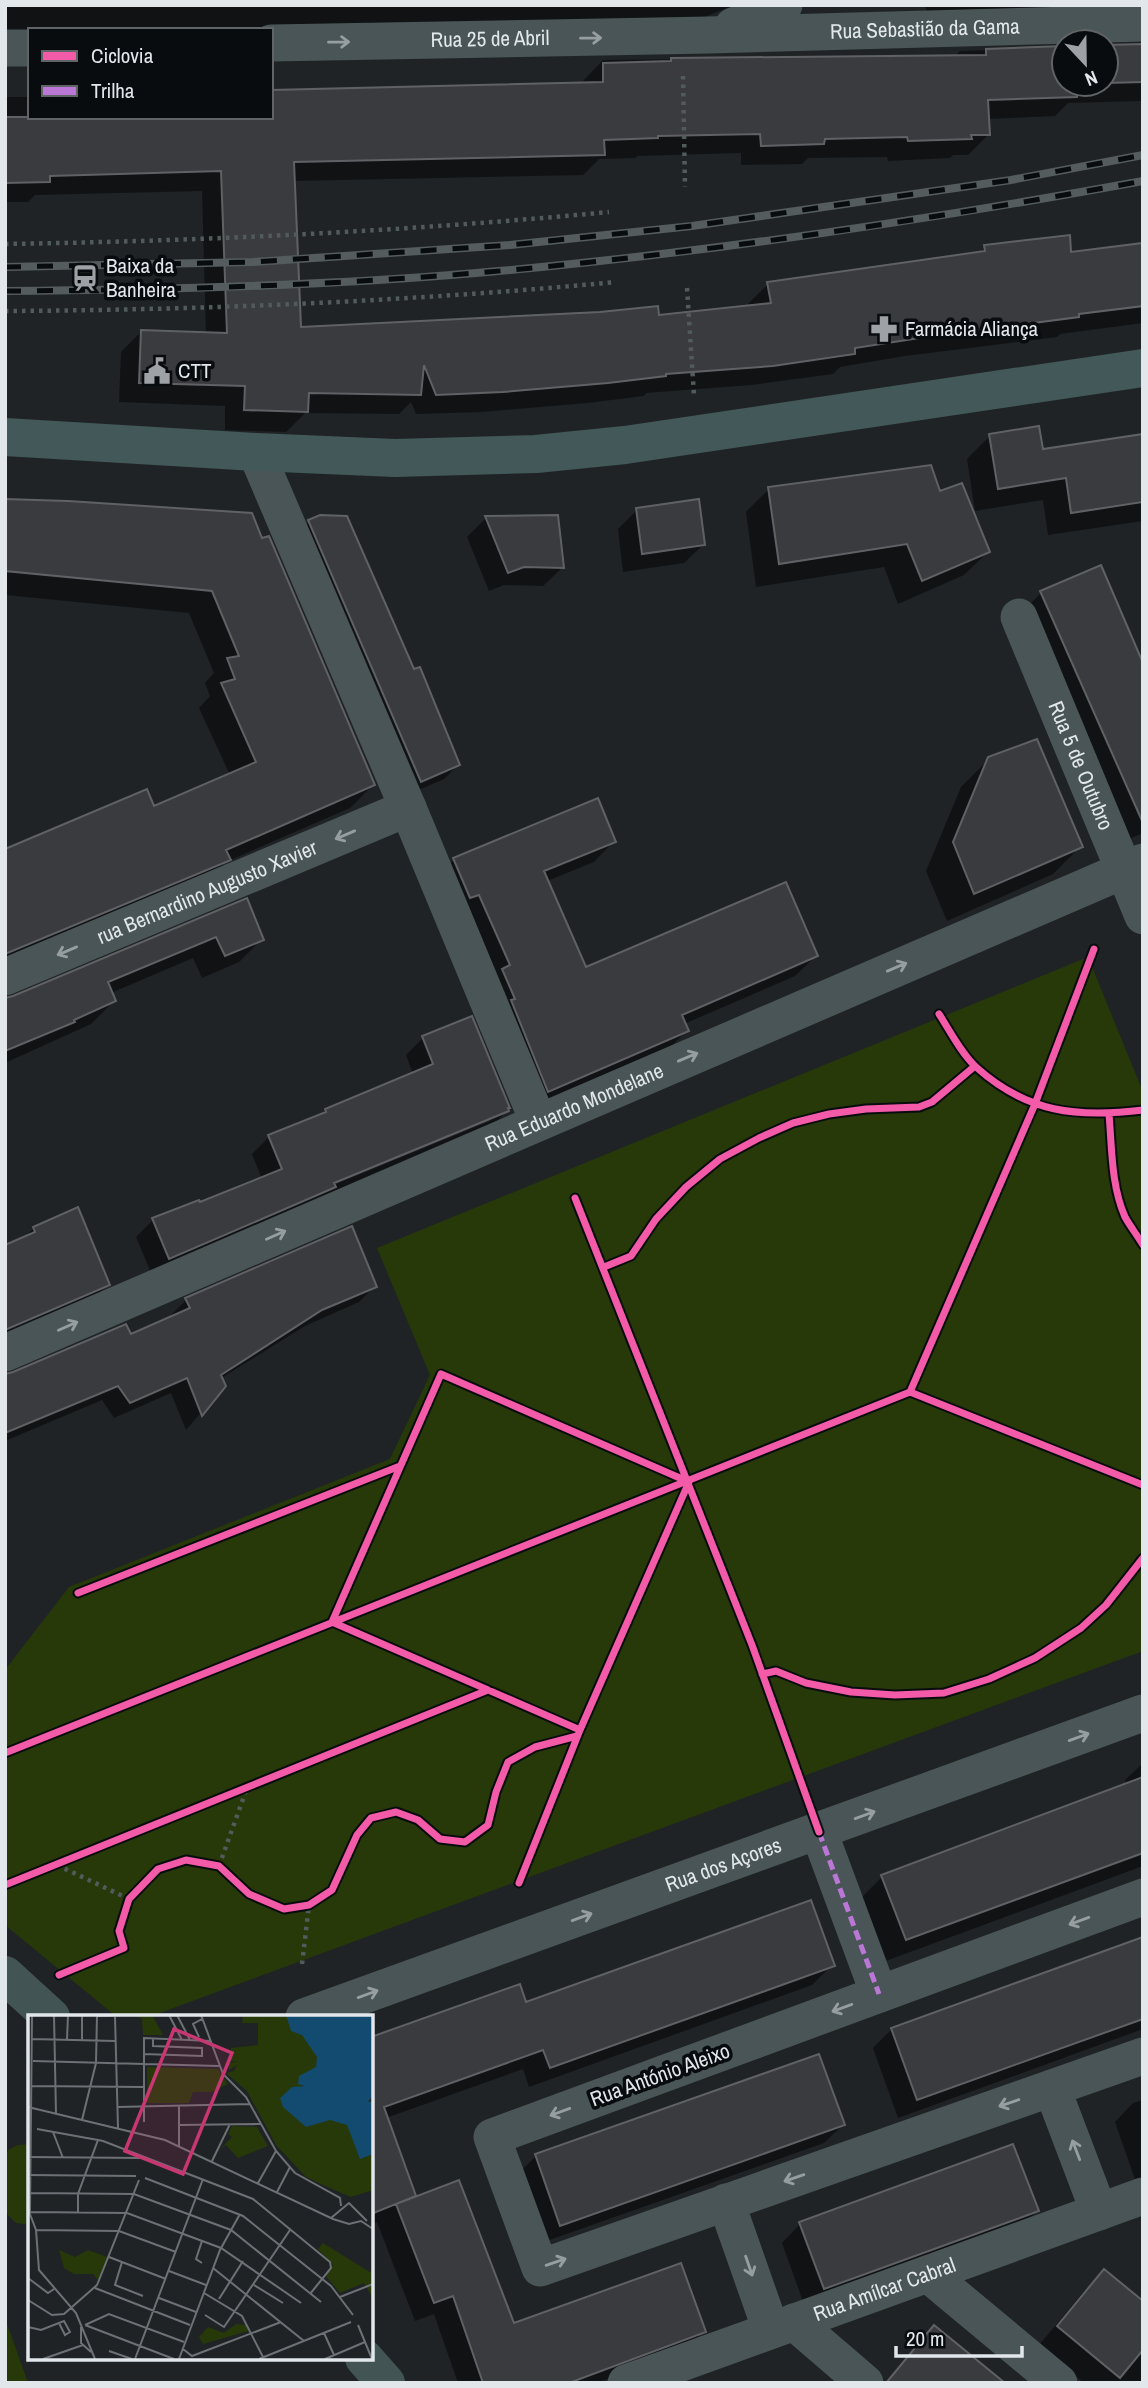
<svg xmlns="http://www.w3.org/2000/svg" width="1148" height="2388" viewBox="0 0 1148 2388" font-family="'Archivo Narrow',sans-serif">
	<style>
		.green { fill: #273909 }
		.shadow { fill: #0007; fill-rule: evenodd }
		.building { fill: #3a3b3e; stroke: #606165; stroke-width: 2 }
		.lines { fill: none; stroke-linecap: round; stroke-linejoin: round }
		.path { stroke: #515b5c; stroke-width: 4.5; stroke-dasharray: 3.5 5; stroke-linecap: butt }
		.street { stroke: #495556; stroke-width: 37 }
		.secondary { stroke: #425554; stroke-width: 38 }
		.primary { stroke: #435859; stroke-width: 38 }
		.rail-casing { stroke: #545c5d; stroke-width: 8 }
		.rail { stroke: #090c0f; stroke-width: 5; stroke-dasharray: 16; stroke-linecap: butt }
		.quiet { stroke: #ba77d6; stroke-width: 5; stroke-dasharray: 10 5; stroke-linecap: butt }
		.cycleway-casing { stroke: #090c0f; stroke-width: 11 }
		.cycleway { stroke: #f35aa7; stroke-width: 7 }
		.oneway { stroke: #969ea0 }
		.labels { text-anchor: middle; stroke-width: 7; stroke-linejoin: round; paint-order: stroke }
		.street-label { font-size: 21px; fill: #e2e7eb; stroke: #090c0f }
		.poi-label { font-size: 21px; fill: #e2e7eb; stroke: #090c0f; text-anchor: start }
		.inset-road { fill: none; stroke: #6d7175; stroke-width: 2 }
		.view { fill: #c73771; fill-opacity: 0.15; stroke: #c73771; stroke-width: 3.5 }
		.inset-edge { fill: none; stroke: #e2e7eb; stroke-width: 3.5 }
	</style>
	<rect width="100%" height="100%" fill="#1f2326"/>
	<path class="green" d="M 1088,957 L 1143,1092 L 1143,1651 L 149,2017 L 120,2017 L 112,2013 L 5,1925 L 5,1670 L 69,1587 L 390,1459 L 430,1375 L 377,1248 Z
		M 30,2144 L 30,2225 L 16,2223 L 5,2212 L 5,2158 L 8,2150 L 18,2145 Z
		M 5,2318 L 28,2383 L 5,2383 Z"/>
	<path class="shadow" d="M 5,5 L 735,5 L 658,35 L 271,30 L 30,30 L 5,34 Z
		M 925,5 L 1143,5 L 930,27 Z
		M 1143,46 L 1143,101 L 1068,103 L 1055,116 L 987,119 L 988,135 L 968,155 L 953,155 L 950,158 L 888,161 L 887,157 L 808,158 L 802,164 L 741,165 L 741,153 L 637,156 L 636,158 L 599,159 L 583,175 L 293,181 L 299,329 L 657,316 L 748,307 L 748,304 L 768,284 L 978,254 L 985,247 L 1070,254 L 1143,245 L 1143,323 L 1060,334 L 1057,337 L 905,356 L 840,367 L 833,374 L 751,385 L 646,393 L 644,396 L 587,403 L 482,412 L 416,414 L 411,402 L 399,414 L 305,413 L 286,432 L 225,430 L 225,406 L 119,402 L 121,352 L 141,332 L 206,334 L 202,191 L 35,195 L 28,202 L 5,202 L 5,97 L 30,97 L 30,117 L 271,117 L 583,84 L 583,81 L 603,60 L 954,57 L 960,51 L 1064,48 L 1064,84 L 1106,84 L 1106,47 Z
		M 1143,434 L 1143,521 L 1048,535 L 1043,500 L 975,511 L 967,459 L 990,436 L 1041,451 Z
		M 769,489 L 939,494 L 988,552 L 964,575 L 898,604 L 884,567 L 756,587 L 746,512 Z
		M 5,500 L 251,515 L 373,785 L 350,808 L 226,862 L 206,882 L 5,966 L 5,851 L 153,808 L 230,775 L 199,708 L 210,696 L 205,683 L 214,673 L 189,613 L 5,595 Z
		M 637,510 L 703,545 L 684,563 L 623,572 L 618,529 Z
		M 556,517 L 562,568 L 543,586 L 504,585 L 489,591 L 467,537 L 486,518 Z
		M 309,522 L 413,672 L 458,765 L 444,779 L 407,795 L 295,536 Z
		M 1041,593 L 1143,668 L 1143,833 L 1111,847 L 1012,622 Z
		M 989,759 L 1081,846 L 1053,874 L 947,921 L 926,871 L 961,787 Z
		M 614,841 L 594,862 L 547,881 L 585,969 L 816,956 L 795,976 L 684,1024 L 687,1030 L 667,1051 L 528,1111 L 434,880 L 454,860 Z
		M 246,901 L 262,939 L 239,962 L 202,978 L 193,958 L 111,993 L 114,1001 L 91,1024 L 5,1063 L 5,999 Z
		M 423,1038 L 507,1111 L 490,1128 L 152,1275 L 136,1237 L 153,1220 L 262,1179 L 252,1154 L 269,1137 L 320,1116 L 326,1110 L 413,1074 L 406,1055 ZM 490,1117 L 490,1121 L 326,1188 L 325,1184 Z
		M 34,1228 L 108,1284 L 87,1306 L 5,1341 L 5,1247 L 22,1240 Z
		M 375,1286 L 359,1302 L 305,1326 L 220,1379 L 224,1386 L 186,1430 L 171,1393 L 114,1418 L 102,1400 L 5,1441 L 5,1390 L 172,1318 L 171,1315 L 186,1300 Z
		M 1143,1763 L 1143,1866 L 883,1962 L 859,1900 L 882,1877 L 1127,1785 L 1125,1780 Z
		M 1143,1939 L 1143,2029 L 898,2118 L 873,2048 L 892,2029 Z
		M 832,1965 L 812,1985 L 529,2087 L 523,2069 L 386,2118 L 414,2195 L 409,2201 L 513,2325 L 704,2331 L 685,2350 L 597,2383 L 458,2383 L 434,2314 L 415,2321 L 377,2222 L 371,2225 L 371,2040 L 525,2004 Z
		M 1143,2100 L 1143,2190 L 1139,2191 L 1115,2122 L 1133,2103 Z
		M 843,2125 L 824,2143 L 541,2243 L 517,2175 L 536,2156 Z
		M 1037,2211 L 1018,2230 L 805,2307 L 782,2243 L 800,2224 Z
		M 1104,2271 L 1143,2303 L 1143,2383 L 1084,2383 L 1039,2345 L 1085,2290 Z
		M 934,2327 L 1002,2383 L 885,2383 Z"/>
	<path class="building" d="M 1143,44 L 1143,82 L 1106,83 L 1106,45 Z
		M 1064,46 L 1064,84 L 1077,84 L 1077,97 L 988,100 L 990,135 L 971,135 L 972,139 L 908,141 L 907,137 L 825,139 L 824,144 L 761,146 L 760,134 L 658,136 L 658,138 L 604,140 L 605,155 L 294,162 L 301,327 L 600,312 L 658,306 L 659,315 L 771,303 L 767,282 L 985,251 L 984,245 L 1070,235 L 1071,252 L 1143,243 L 1143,306 L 1079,314 L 1079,317 L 926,337 L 855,348 L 855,354 L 773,366 L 666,374 L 666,376 L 608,383 L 503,392 L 436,395 L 424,365 L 421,395 L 309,393 L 308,412 L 244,410 L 245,386 L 139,383 L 141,330 L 227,333 L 221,171 L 50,176 L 50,182 L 5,183 L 5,117 L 271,117 L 271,90 L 603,82 L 603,63 L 671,61 L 671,58 L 986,55 L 986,49 Z
		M 1039,426 L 1043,449 L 1143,434 L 1143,502 L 1071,513 L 1066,478 L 998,489 L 989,434 Z
		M 931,465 L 940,491 L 962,483 L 990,552 L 922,581 L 907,544 L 779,564 L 768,487 Z
		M 5,499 L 68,501 L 252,513 L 262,538 L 269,536 L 375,785 L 226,850 L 231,860 L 5,954 L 5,849 L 147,789 L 154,806 L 256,762 L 221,683 L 235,679 L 227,658 L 239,656 L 212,591 L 5,571 Z
		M 699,499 L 705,545 L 642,554 L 636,508 Z
		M 320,515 L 347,516 L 414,669 L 420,667 L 460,765 L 421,782 L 308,520 Z
		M 558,515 L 564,568 L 524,567 L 508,573 L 485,516 Z
		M 1101,565 L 1143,663 L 1143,823 L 1040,591 Z
		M 1037,739 L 1083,847 L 974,894 L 953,842 L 988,757 Z
		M 598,798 L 616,842 L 544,871 L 586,967 L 786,882 L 818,956 L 682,1015 L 689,1031 L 548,1092 L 511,1000 L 515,999 L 502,969 L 510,965 L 479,895 L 470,898 L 453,858 Z
		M 247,898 L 264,940 L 225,956 L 216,937 L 108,982 L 116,1001 L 74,1020 L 75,1022 L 5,1051 L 5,998 L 13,996 Z
		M 472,1016 L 510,1108 L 508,1108 L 509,1111 L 334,1183 L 336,1187 L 169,1259 L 152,1218 L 199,1200 L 200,1202 L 282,1169 L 268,1135 L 326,1112 L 325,1109 L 433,1064 L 422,1036 Z
		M 78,1207 L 110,1285 L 5,1330 L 5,1245 L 35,1232 L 33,1227 Z
		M 352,1226 L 377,1287 L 322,1310 L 221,1375 L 226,1386 L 202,1416 L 187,1378 L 130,1403 L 118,1386 L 5,1433 L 5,1374 L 13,1372 L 126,1324 L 131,1334 L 190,1308 L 185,1298 Z
		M 1143,1777 L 1143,1853 L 906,1940 L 881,1875 Z
		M 811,1900 L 835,1966 L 550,2068 L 543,2050 L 384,2107 L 416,2196 L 371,2214 L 371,2037 L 520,1984 L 526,2002 Z
		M 1143,1937 L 1143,2019 L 917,2100 L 891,2028 Z
		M 819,2054 L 845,2125 L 560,2226 L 535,2154 Z
		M 1013,2144 L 1039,2211 L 824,2289 L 799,2222 Z
		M 459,2180 L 514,2323 L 681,2263 L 706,2332 L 569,2383 L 483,2383 L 453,2296 L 434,2303 L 396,2204 Z
		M 1104,2269 L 1143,2301 L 1143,2350 L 1120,2378 L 1057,2326 Z
		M 934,2325 L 1005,2383 L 886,2383 Z"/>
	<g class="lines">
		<path class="path" d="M 683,76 L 685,187
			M 5,244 C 207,241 408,231 609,212
			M 687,288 L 694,395
			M 5,311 C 209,310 413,301 616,282
			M 939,1014 C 950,1031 961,1053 976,1067 C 1027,1113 1077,1118 1143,1110
			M 1109,1114 C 1112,1148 1111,1185 1125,1217 C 1130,1226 1137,1235 1143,1245
			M 575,1198 L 752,1645 L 805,1795
			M 604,1267 L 631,1256 L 656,1219 L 686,1187 L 720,1159 L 759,1138 L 793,1123 L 829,1114 L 866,1109 L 919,1107 L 932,1102 L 975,1066
			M 441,1374 L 689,1482 L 580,1730 L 332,1622 Z
			M 910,1392 L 1143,1485
			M 78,1593 L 399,1467
			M 762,1674 L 776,1671 L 806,1683 L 851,1692 L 895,1695 L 944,1693 L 989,1679 L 1035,1658 L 1081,1628 L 1106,1605 L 1143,1558
			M 5,1753 L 910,1392 L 1035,1104 L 1094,949
			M 57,1865 L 129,1899
			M 219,1866 L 247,1788
			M 519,1883 L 578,1734
			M 5,1885 L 487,1691
			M 302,1964 L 309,1905
			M 63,1973 L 124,1948 L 119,1931 L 129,1899 L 158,1869 L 186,1860 L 219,1866 L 249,1894 L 284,1909 L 309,1905 L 332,1890 L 357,1835 L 371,1818 L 396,1812 L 418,1820 L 440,1839 L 465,1842 L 488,1825 L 496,1792 L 508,1762 L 535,1747 L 577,1736"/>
		<g class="street">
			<path d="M 733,26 L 784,5"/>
			<path id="s1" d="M 271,43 L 709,35 L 1143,23"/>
			<path d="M 5,48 L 30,48"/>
			<path d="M 256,452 L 408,808 L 538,1121"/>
			<path id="s2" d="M 1019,617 L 1143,916"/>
			<path id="s3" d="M 5,977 L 408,808"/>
			<path id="s4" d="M 5,1353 L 1143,862"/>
			<path d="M 819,1832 L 879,1994"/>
			<path d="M 1143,1897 L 492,2137 L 540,2268 L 1143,2056"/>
			<path id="s5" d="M 304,2017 L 1143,1713"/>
			<path d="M 1052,2088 L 1099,2212"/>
			<path d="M 726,2202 L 771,2330"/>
			<path d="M 928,2274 L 1059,2383"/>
			<path d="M 794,2322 L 865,2383"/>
			<path id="s6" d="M 626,2383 L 1143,2196"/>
		</g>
		<path class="secondary" d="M 5,1975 L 51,2017
			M 364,2358 L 386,2383"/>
		<path class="primary" d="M 5,437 L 256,452 L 395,458 L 536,454 L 625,445 L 1143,368"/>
		<defs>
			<path id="rail" d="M 5,267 L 253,262 L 510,245 L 692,226 L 1011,180 L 1143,155
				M 5,291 C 162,290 320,286 476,273 C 700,254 922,221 1143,181"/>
		</defs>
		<use href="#rail" class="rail-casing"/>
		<use href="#rail" class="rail"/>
		<path class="quiet" d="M 819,1832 L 879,1994"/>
		<defs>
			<path id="cycleway" d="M 939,1014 C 950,1031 961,1053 976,1067 C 1027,1113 1077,1118 1143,1110
				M 1109,1114 C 1112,1148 1111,1185 1125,1217 C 1130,1226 1137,1235 1143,1245
				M 575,1198 L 752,1645 L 819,1832
				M 604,1267 L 631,1256 L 656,1219 L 686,1187 L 720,1159 L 759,1138 L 793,1123 L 829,1114 L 866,1109 L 919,1107 L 932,1102 L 975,1066
				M 441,1374 L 689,1482 L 580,1730 L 332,1622 Z
				M 910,1392 L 1143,1485
				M 78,1593 L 400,1466
				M 762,1674 L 776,1671 L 806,1683 L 851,1692 L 895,1695 L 944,1693 L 989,1679 L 1035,1658 L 1081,1628 L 1106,1605 L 1143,1558
				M 5,1753 L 910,1392 L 1035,1104 L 1094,949
				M 519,1883 L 580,1730
				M 5,1885 L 488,1690
				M 59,1975 L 124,1948 L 119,1931 L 129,1899 L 158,1869 L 186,1860 L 219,1866 L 249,1894 L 284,1909 L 309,1905 L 332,1890 L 357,1835 L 371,1818 L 396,1812 L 418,1820 L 440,1839 L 465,1842 L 488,1825 L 496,1792 L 508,1762 L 535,1747 L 577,1736"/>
		</defs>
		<use href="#cycleway" class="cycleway-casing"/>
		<use href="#cycleway" class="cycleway"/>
	</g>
	<defs><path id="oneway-shaft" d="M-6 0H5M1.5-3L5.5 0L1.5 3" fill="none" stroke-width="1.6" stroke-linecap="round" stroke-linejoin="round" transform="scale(1.75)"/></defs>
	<g class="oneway">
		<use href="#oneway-shaft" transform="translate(591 38) rotate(-1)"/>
		<use href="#oneway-shaft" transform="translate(339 42) rotate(-1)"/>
		<use href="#oneway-shaft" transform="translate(345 835) rotate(157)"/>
		<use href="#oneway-shaft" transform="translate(67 951) rotate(157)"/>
		<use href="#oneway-shaft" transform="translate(897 967) rotate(-23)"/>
		<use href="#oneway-shaft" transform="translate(688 1057) rotate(-23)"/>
		<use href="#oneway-shaft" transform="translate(276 1235) rotate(-24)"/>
		<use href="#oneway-shaft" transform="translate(68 1326) rotate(-24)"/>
		<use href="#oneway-shaft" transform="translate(1079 1737) rotate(-20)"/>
		<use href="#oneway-shaft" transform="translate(865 1815) rotate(-20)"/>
		<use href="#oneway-shaft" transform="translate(582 1917) rotate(-20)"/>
		<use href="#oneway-shaft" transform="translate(1079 1921) rotate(160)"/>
		<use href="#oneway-shaft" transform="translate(368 1994) rotate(-20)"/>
		<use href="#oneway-shaft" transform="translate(842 2008) rotate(160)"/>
		<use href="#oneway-shaft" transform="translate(1009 2103) rotate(161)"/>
		<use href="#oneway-shaft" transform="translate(560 2112) rotate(160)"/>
		<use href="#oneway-shaft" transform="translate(1076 2150) rotate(-111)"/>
		<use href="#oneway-shaft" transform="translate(794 2178) rotate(161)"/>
		<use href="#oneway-shaft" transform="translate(556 2262) rotate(-19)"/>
		<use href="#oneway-shaft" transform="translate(749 2266) rotate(71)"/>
	</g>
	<defs>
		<symbol id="station-bare" viewBox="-9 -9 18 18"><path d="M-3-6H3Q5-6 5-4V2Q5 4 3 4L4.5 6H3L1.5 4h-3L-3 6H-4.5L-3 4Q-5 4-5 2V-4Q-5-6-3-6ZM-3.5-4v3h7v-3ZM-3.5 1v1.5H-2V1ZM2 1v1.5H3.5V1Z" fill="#9ea2a6" stroke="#090c0f" stroke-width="2.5" paint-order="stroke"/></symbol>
		<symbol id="pharmacy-bare" viewBox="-9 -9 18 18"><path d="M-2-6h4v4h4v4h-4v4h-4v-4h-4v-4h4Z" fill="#9ea2a6" stroke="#090c0f" stroke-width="2.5" paint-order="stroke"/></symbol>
		<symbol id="civic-bare" viewBox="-9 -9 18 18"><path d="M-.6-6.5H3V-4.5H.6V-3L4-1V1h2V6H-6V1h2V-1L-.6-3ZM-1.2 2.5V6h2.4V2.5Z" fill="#9ea2a6" stroke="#090c0f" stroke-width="2.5" paint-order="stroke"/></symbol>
	</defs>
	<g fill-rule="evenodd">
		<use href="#station-bare" x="66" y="259" width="38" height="38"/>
		<use href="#pharmacy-bare" x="865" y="310" width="38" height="38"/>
		<use href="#civic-bare" x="138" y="352" width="38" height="38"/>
	</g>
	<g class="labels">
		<g class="street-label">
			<text dy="7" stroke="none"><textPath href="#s1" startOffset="654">Rua Sebastião da Gama</textPath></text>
			<text dy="7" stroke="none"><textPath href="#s1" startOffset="219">Rua 25 de Abril</textPath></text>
			<text dy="7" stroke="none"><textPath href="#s2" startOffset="161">Rua 5 de Outubro</textPath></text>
			<text dy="7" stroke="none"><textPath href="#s3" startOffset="219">rua Bernardino Augusto Xavier</textPath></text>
			<text dy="7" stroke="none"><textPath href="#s4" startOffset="620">Rua Eduardo Mondelane</textPath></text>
			<text dy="7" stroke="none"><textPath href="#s5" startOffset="446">Rua dos Açores</textPath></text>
			<text transform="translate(660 2075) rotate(-20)" y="7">Rua António Aleixo</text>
			<text dy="7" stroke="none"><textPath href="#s6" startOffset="275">Rua Amílcar Cabral</textPath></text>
		</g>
		<g class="poi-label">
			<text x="106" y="273">Baixa da<tspan x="106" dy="24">Banheira</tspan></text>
			<text x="905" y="336">Farmácia Aliança</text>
			<text x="178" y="378">CTT</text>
		</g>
	</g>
	<g transform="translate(28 2015)">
		<rect width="345" height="345" fill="#1f2326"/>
		<path d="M 96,0 L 124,0 L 135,20 L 115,20 L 114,3 ZM 215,0 L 345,0 L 339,87 L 345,86 L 345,175 L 323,182 L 297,171 L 278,162 L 248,130 L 219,76 L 198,58 L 206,56 L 209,50 L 201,55 L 201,49 L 195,48 L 211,47 L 202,46 L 203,33 L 230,30 L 230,8 L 214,8 ZM 119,52 L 190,54 L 200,69 L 184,77 L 165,77 L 161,88 L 119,88 ZM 204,111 L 229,112 L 240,131 L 210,143 L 198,130 L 191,135 L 204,122 L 200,119 ZM 295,228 L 345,259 L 345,283 L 336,268 L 312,278 L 298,261 L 305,250 L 290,234 ZM 31,235 L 47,242 L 60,235 L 79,242 L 70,265 L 65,259 L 46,259 L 36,253 ZM 208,309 L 219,310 L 220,316 L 175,329 L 171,322 L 180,312 L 196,318 Z" fill="#273909"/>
		<path d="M 258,0 L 345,0 L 345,80 L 340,87 L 345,86 L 345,139 L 332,144 L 319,110 L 302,105 L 278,112 L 255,92 L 252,83 L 264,72 L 277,71 L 270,69 L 271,61 L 288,52 L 289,42 L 274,20 L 263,16 Z" fill="#134a6f"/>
		<path class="inset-road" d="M 26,0 L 28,99M 141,0 L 154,25M 149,0 L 162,25M 173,0 L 195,59 L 218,82 L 248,136 L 267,158 L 312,183 L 313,191M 70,1 L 95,0M 87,2 L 90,113M 171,22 L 165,9 L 174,4M 4,24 L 87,26M 39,24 L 40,0M 54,25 L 54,0M 116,39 L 174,41 L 174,33 L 125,31 L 125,24M 5,46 L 191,51M 3,71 L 115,72M 151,91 L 151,131M 0,92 L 137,125 L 305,204 L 321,209 L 333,206 L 345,214M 89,92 L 222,89M 54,105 L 68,48 L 69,0M 116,107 L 116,23 L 183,26M 151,110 L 233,109M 9,114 L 70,125M 25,117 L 35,143M 0,142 L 114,143M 184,146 L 202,109M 0,160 L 108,161M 117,163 L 215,201 L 303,271 L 325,300M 230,168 L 248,136M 249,177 L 262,152M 3,178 L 106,179 L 203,215 L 293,287M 0,194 L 8,215 L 11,255 L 48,298 L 67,344M 2,197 L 99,198 L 193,233 L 273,288M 2,197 L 4,0M 50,197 L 50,179 L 70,125 L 75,126 L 225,184 L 302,247 L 303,253 L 282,279M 303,203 L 321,188 L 339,206M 8,215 L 91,216 L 148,237M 174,226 L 168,244 L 174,248M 81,242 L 138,264M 94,247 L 87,270 L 115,281M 185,253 L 276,326M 141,256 L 178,270M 0,263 L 20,278 L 26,274M 226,270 L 255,288M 67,273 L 162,310M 176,278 L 214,301 L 235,342M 312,282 L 345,269M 131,283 L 168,297M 191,284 L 215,246M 0,285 L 24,300 L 36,299 L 69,270 L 111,165M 177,300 L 196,312 L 262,215M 57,310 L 81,299 L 156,327M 57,310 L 146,344M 330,310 L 344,344M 0,312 L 13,315 L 36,306 L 42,317 L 37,320 L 31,308M 53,312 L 53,328 L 63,337M 296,318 L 306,340M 155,334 L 164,341 L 253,307M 81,336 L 104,344M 15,344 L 55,330M 107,344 L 175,164M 151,344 L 192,235 L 212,199M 231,344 L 323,307M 297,344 L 337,327"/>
		<path class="view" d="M 146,14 L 204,38 L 155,159 L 97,136 Z"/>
		<rect width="345" height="345" class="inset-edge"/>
	</g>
	<rect width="1148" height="2388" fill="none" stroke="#e2e7eb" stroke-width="14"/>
	<rect x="28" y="28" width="245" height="91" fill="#090c0f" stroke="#606467" stroke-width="2"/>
	<rect x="42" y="51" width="35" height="10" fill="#f35aa7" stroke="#606467" stroke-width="2"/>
	<text x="91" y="63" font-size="21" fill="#e2e7eb">Ciclovia</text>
	<rect x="42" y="86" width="35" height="10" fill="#ba77d6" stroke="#606467" stroke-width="2"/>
	<text x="91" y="98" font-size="21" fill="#e2e7eb">Trilha</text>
	<g transform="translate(1085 63) rotate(158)"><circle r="33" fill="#090c0f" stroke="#606467" stroke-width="2"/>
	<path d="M0-5L12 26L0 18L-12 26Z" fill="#9ea2a6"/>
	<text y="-10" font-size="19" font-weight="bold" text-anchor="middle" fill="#e2e7eb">N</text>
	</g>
	<path d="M896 2346v10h126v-10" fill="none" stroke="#e2e7eb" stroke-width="3.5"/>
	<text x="906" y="2346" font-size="21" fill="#e2e7eb" stroke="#090c0f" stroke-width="5" paint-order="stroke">20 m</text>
</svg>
